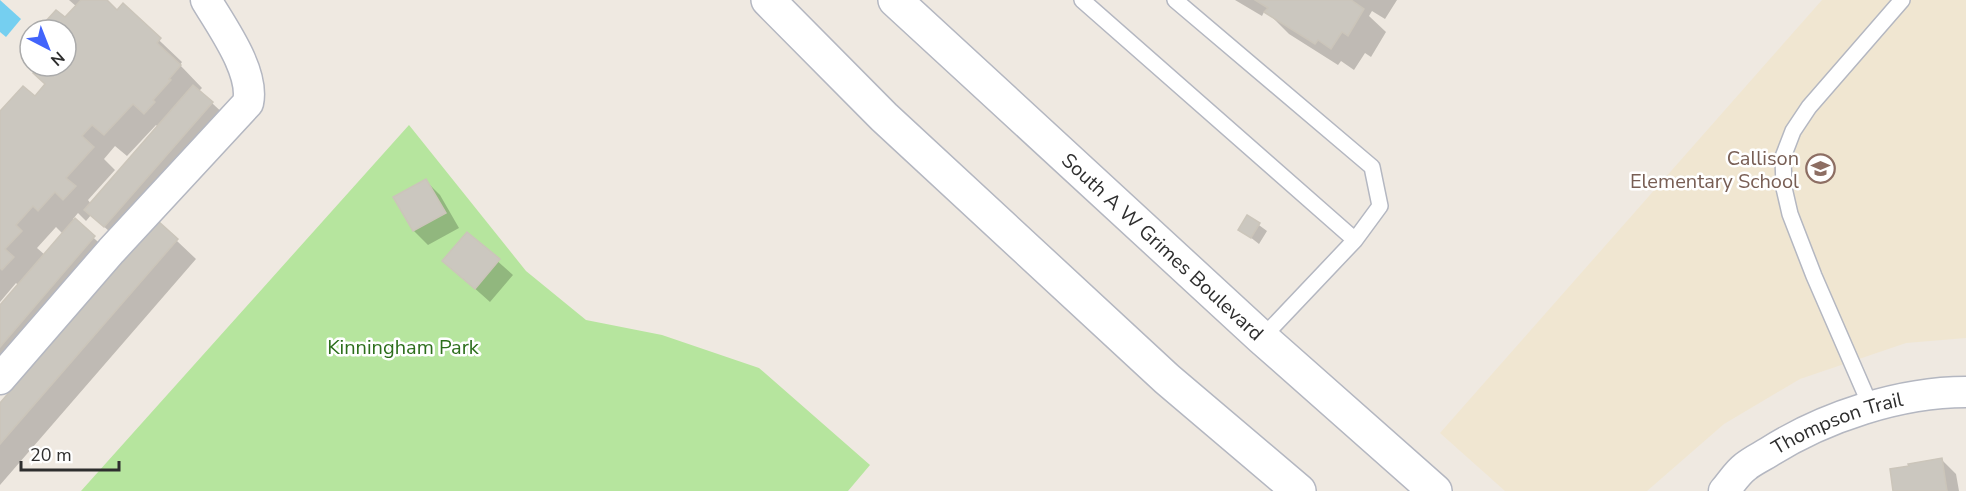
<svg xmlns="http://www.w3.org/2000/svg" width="1966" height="491" viewBox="0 0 1966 491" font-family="'Nunito Sans',sans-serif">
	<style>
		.education { fill: #f0e6d1 }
		.green { fill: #b6e59e }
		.water { fill: #75cff0 }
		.shadow { fill: #0003; fill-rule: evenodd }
		.building { fill: #cbc7bf; stroke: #cbc5ba; stroke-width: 1.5 }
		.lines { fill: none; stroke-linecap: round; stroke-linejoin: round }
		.service-casing { stroke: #b4b7c1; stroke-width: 18 }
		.minor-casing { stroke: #b4b7c1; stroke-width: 33 }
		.secondary-casing { stroke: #b4b7c1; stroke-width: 36 }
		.service { stroke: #fff; stroke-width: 15 }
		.minor { stroke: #fff; stroke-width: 30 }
		.secondary { stroke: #fff; stroke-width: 33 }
		.labels { text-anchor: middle; stroke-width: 5; stroke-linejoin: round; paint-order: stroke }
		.education-label { font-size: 20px; fill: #785e54; stroke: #fff; text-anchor: end }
		.street-label { font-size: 20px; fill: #2e2e2e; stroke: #fff }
		.park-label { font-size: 20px; fill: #2c6e1b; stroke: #fff }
	</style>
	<rect width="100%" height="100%" fill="#efe9e1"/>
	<path class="education" d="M 1822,0 L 1966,0 L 1966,338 L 1906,343 L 1800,379 L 1724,424 L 1647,491 L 1505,491 L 1440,433 Z"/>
	<path class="green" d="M 409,125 L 526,271 L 586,320 L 662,335 L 759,368 L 870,465 L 848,491 L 81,491 Z"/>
	<path class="water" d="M 0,0 L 21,19 L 6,37 L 0,32 Z"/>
	<path class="shadow" d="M 69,0 L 104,0 L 117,12 L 123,6 L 182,62 L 180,65 L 202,88 L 199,91 L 227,117 L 119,240 L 91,215 L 86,221 L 78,213 L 73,219 L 108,251 L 0,365 L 0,308 L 19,286 L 16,283 L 0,302 L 0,114 L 35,98 L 47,85 L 42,66 L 66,66 L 66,30 L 54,30 L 77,7 ZM 156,125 L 158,127 L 91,204 L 88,200 L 115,170 L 104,159 L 115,146 L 127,156 ZM 56,227 L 63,234 L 45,255 L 37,248 Z
		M 1235,0 L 1397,0 L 1385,19 L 1372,11 L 1369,16 L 1386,32 L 1371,57 L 1365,53 L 1354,70 L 1341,61 L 1338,65 L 1289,34 L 1272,17 L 1264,12 L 1262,16 Z
		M 426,181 L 440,195 L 459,228 L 428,245 L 414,231 L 395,198 Z
		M 1248,217 L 1267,231 L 1259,244 L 1240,229 Z
		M 158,223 L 196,259 L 0,485 L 0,405 Z
		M 467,234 L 513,275 L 490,302 L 444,261 Z
		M 1942,460 L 1956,474 L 1959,491 L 1894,491 Z"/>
	<path class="building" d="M 81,0 L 107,0 L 117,10 L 123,3 L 161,38 L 157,43 L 181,65 L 169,79 L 171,80 L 153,100 L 155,102 L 144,114 L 133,104 L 104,135 L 92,125 L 82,136 L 94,147 L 66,178 L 76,186 L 63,200 L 55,192 L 38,211 L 33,206 L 16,225 L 22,231 L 5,249 L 14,257 L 2,270 L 0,268 L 0,111 L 23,86 L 35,96 L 45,84 L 33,73 L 40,66 L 66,66 L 66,30 L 53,30 L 45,22 L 56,10 L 65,17 Z
		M 1255,0 L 1351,0 L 1364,9 L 1348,36 L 1342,32 L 1331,49 L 1318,40 L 1315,44 L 1264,12 L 1268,8 Z
		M 193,85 L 213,102 L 104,227 L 84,210 Z
		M 426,179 L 446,213 L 413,231 L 393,197 Z
		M 1247,215 L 1260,223 L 1251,238 L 1238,230 Z
		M 75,218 L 95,236 L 0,347 L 0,305 Z
		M 158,221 L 178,239 L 0,444 L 0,403 Z
		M 467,232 L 500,259 L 475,289 L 442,261 Z
		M 1942,458 L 1947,491 L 1893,491 L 1890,469 L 1909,466 L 1908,464 Z"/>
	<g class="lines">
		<defs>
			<path id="service" d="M 1082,0 L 1355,240
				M 1175,0 L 1372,167 L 1380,206 L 1355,240 L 1262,338
				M 1871,407 L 1814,276 L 1790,214 L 1784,188 L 1783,157 L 1793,131 L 1809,107 L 1902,0"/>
			<g id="minor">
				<path d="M 0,379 L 111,251 L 248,103 C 255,72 222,27 206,0"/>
				<path id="s1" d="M 1724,491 C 1731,483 1737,473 1745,467 C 1752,461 1761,457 1769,452 C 1824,417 1900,392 1966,392"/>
			</g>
			<g id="secondary">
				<path d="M 768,0 L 884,117 L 1167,379 L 1299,491"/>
				<path id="s2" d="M 895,0 L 1262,338 L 1435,491"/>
			</g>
		</defs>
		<use href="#service" class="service-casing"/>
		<use href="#minor" class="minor-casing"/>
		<use href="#secondary" class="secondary-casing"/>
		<use href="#service" class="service"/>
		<use href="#minor" class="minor"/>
		<use href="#secondary" class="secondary"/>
	</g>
	<defs>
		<symbol id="school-ring" viewBox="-11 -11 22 22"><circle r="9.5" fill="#fff" stroke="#8d6e63" stroke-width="1.5"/><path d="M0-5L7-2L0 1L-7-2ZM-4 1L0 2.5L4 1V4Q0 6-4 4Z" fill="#8d6e63"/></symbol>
	</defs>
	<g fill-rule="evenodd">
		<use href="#school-ring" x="1804" y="152" width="33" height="33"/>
	</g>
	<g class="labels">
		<g class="education-label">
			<text x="1799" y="165">Callison<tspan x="1799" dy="23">Elementary School</tspan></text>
		</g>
		<g class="street-label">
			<text dy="7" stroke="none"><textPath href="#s2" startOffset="364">South A W Grimes Boulevard</textPath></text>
			<text dy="7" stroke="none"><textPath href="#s1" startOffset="135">Thompson Trail</textPath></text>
		</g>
		<g class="park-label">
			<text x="403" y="354">Kinningham Park</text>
		</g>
	</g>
	<g transform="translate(48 48) rotate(138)"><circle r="28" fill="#ffffff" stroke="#ababab" stroke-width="1.5"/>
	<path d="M0-4.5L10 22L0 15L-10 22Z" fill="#4264fb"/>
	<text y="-9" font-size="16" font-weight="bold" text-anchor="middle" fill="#2e2e2e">N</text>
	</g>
	<path d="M21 461v9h98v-9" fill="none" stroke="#2e2e2e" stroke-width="3"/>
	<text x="30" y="461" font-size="18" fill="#2e2e2e" stroke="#ffffff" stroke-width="4.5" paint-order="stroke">20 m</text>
</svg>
